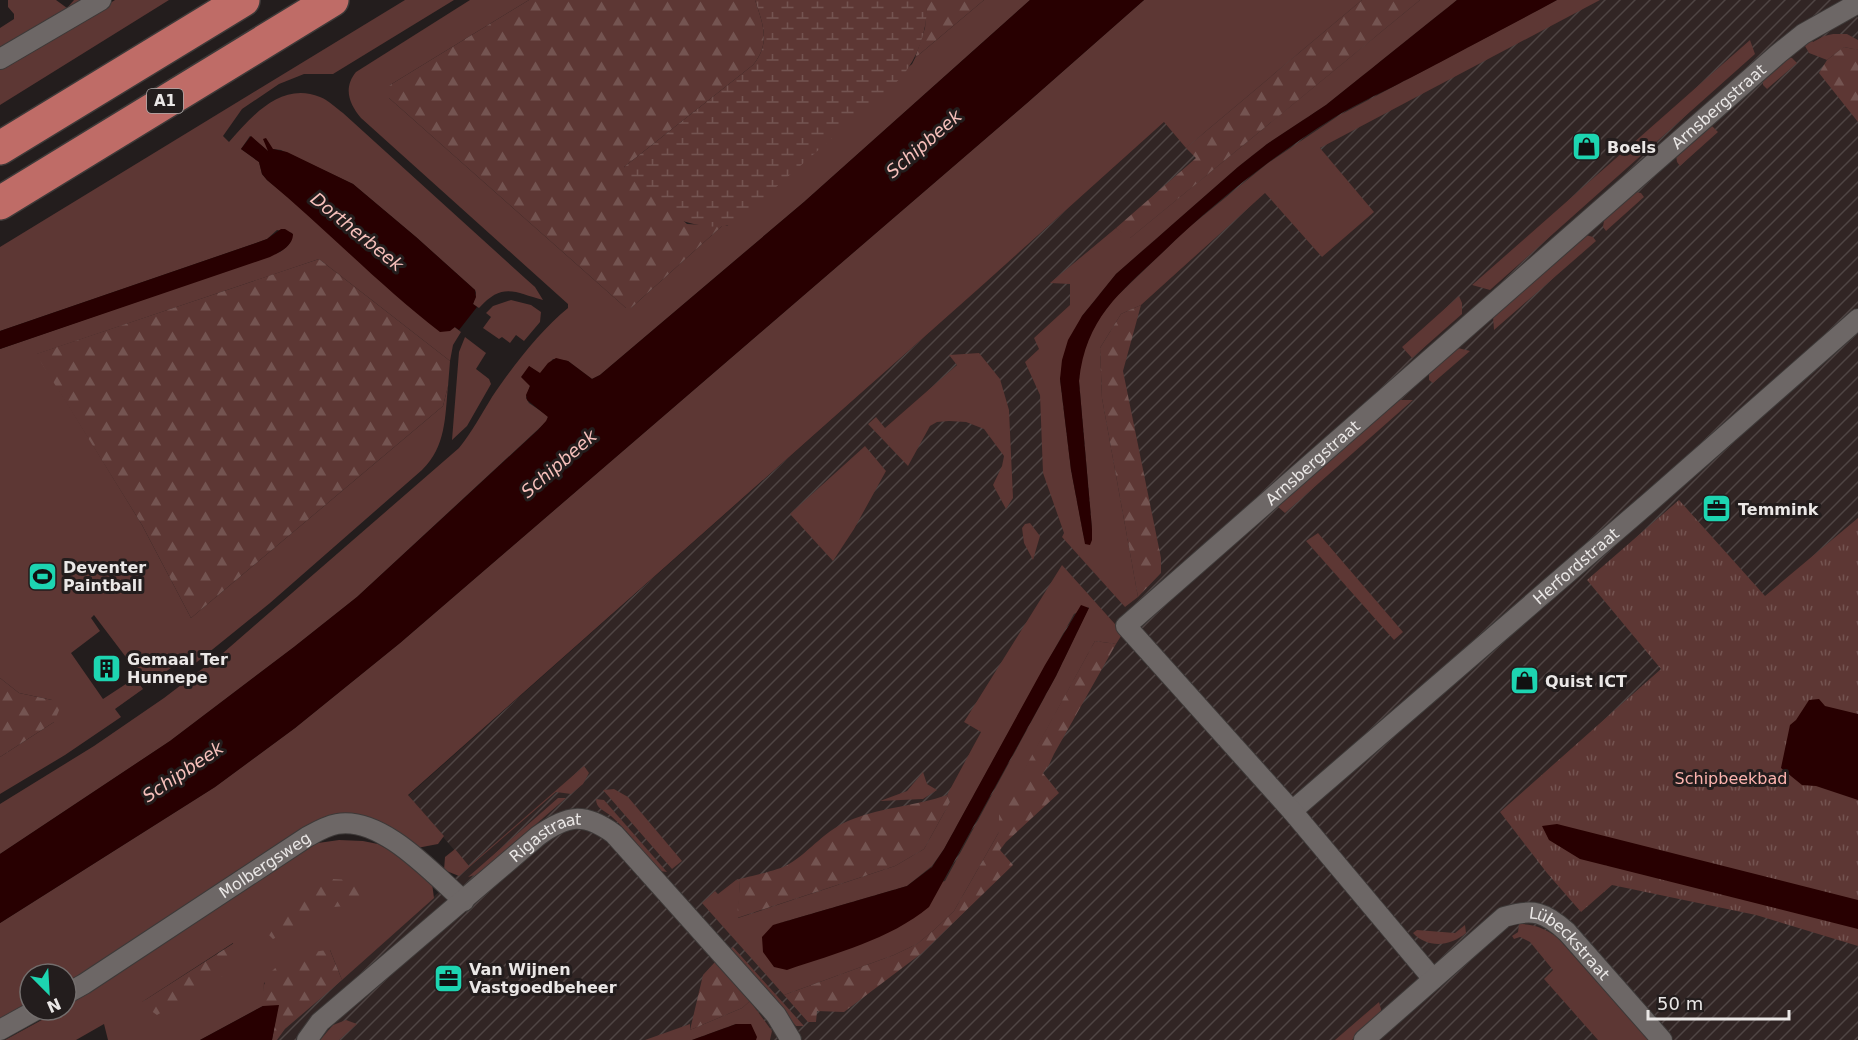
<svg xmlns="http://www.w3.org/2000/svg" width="1858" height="1040" viewBox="0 0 1858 1040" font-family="'DejaVu Sans',sans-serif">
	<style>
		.industrial { fill: url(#industrial-furrows) }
		.green { fill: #5d3734; fill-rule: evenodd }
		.forest { fill: url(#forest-firs) }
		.wetland { fill: url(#wetland-marsh) }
		.park { fill: url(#park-tufts) }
		.water { fill: #280001 }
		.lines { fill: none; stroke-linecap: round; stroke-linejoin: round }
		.street-casing { stroke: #3d3938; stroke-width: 22 }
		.highway-casing { stroke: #3d3938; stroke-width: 36 }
		.street { stroke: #6d6766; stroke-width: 20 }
		.highway { stroke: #bf6c67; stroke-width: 33 }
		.labels { text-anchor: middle; stroke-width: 6; stroke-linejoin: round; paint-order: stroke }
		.shield { fill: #231d1d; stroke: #aeaaaa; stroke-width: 1.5 }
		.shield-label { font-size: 15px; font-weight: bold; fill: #eae7e6 }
		.street-label { font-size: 16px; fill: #eae7e6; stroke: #231d1d }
		.poi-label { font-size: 16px; font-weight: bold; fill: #eae7e6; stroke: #231d1d; text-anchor: start }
		.park-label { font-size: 16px; fill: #fdb4af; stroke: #231d1d }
		.water-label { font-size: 18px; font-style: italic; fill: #f7c0bb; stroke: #231d1d }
	</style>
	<defs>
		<pattern id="industrial-furrows" width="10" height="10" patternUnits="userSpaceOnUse" patternTransform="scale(1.5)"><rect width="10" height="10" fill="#312524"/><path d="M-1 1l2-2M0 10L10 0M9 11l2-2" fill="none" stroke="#4f4544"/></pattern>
		<pattern id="forest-firs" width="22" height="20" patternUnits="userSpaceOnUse" patternTransform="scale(1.5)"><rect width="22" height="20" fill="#5d3734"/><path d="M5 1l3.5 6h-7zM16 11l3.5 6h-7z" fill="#745451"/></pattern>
		<pattern id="wetland-marsh" width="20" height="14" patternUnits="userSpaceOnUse" patternTransform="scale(1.5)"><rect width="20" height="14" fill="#5d3734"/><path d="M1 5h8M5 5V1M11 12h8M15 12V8" fill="none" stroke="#745451"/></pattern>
		<pattern id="park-tufts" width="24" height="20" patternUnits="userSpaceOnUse" patternTransform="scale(1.5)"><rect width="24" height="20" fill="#5d3734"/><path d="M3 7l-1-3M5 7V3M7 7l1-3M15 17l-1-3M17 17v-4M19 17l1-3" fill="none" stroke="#745451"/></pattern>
	</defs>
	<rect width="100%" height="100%" fill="#231d1d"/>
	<path class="industrial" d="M 1359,0 L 1850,0 L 1858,18 L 1858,1040 L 277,1040 L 285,1029 L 468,866 L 408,796 L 985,283 L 1164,122 Z"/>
	<path class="green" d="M 8,0 L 56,0 L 67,8 L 74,0 L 88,0 L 0,51 L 0,28 L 14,19 L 14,14 L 8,7 Z
		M 115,0 L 169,0 L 0,105 L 0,67 L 67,30 Z
		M 405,0 L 454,0 L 333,74 L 304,74 L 279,84 L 242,109 L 223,136 L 229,142 C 251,117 281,81 320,97 C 328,100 336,108 343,113 L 526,279 L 535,287 L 543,300 C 516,293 503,281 479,308 L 473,304 L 476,293 L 475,290 L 416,237 L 353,184 L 281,150 L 273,149 L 268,151 L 250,136 L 241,149 L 259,162 L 262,174 L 267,180 L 308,213 L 461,332 L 453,345 L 450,361 L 319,259 L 37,354 L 142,525 L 191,618 L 443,406 L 448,386 C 445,417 446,447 422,470 L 270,603 L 192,666 L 185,658 L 147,685 L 94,615 L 91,618 L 100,631 L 71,653 L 103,699 L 135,678 L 143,689 L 115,709 L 121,717 L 65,755 L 0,794 L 0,757 L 54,722 L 52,700 L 19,693 L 0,678 L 0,349 L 280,252 C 287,247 293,243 292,233 L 277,230 L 267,239 L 256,243 L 0,331 L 0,247 Z
		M 470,0 L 529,0 L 390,85 L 389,98 L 626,308 L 631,308 L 722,226 L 727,226 L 912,64 L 915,58 L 984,0 L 1030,0 L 804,202 L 600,375 L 592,379 L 568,361 L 553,359 L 540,374 L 529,366 L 530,386 L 526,398 L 529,403 L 548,416 L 547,421 L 357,597 L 294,647 L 170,741 L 0,854 L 0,804 L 94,746 L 164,698 L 223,653 L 459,448 C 472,432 481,415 492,397 C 512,367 540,331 568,308 L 568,304 L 361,118 C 349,104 343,88 356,72 Z
		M 1144,0 L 1362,0 L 1186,148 L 1164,122 L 985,283 L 408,795 L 444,836 L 438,844 L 417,848 L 355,815 L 66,986 L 66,974 L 30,974 L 30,1006 L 0,1023 L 0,923 L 215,787 L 295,728 L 400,643 L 1027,103 Z
		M 1420,0 L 1457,0 L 1326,105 L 1267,144 L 1238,167 L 1116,274 L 1082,316 L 1060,379 L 1071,470 L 1084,538 L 1090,542 L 1092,529 L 1079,381 L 1081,357 L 1086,343 L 1098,320 L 1114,299 L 1188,228 L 1268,163 L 1338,116 L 1557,0 L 1600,0 L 1320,148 L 1374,212 L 1322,257 L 1265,193 L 1141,305 L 1121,314 L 1100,348 L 1102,398 L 1138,597 L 1125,607 L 1062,537 L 1064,533 L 1043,473 L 1040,395 L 1025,362 L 1039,349 L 1034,338 L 1070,305 L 1070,284 L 1050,283 L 1116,228 L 1130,238 Z
		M 1833,34 L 1847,34 L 1858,40 L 1858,50 L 1844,47 L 1827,60 L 1809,53 L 1805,46 L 1810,38 L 1813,42 L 1824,36 Z
		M 1750,40 L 1755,54 L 1490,290 L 1472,285 Z
		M 1787,57 L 1792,58 L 1797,63 L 1767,89 L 1763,85 L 1763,79 Z
		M 1711,125 L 1718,132 L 1680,166 L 1677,162 L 1676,156 Z
		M 1635,192 L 1641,193 L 1644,197 L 1606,231 L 1603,227 L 1604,220 Z
		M 1586,235 L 1593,237 L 1596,241 L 1494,330 L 1493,317 Z
		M 1459,296 L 1462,303 L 1462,314 L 1412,358 L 1402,347 Z
		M 511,300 L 531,305 L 541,312 L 540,322 L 524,341 L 516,335 L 510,343 L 502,337 L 499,339 L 483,328 L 491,317 L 486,313 L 493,306 Z
		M 465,337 L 486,353 L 476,369 L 489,379 L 491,384 L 467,426 L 452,440 L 459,352 Z
		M 1458,348 L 1470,351 L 1433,383 L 1429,380 L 1429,373 Z
		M 979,353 L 1000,379 L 1009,410 L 1013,498 L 1006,509 L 993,485 L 1002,466 L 1004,456 L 984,429 L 966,422 L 949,421 L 937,422 L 930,426 L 908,466 L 868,424 L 876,417 L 885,428 L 957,365 L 949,355 Z
		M 1399,400 L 1413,400 L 1285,513 L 1277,506 Z
		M 865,446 L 886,471 L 854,529 L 833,561 L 790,514 Z
		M 1030,523 L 1040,536 L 1033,560 L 1024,543 L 1022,528 L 1025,524 Z
		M 1318,533 L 1403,632 L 1394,640 L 1306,541 Z
		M 1062,565 L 1123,633 L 1116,644 L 1095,641 L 1000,815 L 999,832 L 954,911 L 934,930 L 917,944 L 894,955 L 784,995 L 702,903 L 715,891 L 718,894 L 736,880 L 740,881 L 738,918 L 895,866 L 924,849 L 950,802 L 947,795 L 981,732 L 964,722 ZM 1089,607 L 1056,676 L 945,881 L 773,925 L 907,886 L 932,866 L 944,849 L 1074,614 Z
		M 584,766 L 589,773 L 583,784 L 571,794 L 556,792 L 459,876 L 444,870 L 445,857 L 455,849 L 469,866 Z
		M 923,772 L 927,784 L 937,790 L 923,799 L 880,801 L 907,791 Z
		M 614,789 L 628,797 L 682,861 L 672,869 L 603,790 Z
		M 558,798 L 566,798 L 479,874 L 468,877 Z
		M 596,799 L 604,800 L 667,872 L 660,871 C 644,853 629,832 611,816 C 604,810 596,809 596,799 Z
		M 339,840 L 363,841 L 378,844 L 410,862 L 432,883 L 434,898 L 342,980 L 330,950 L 264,983 L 263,1006 L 200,1040 L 108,1040 L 104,1024 L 76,1040 L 5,1040 L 60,1010 L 66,1010 L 66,1006 L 119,973 L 299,851 L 318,843 ZM 233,943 L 236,960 L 142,1002 Z
		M 1519,924 C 1534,924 1544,928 1557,937 L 1649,1040 L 1598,1040 L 1544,979 L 1553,970 L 1530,942 L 1520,937 L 1514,939 L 1512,936 L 1518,932 Z
		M 1465,925 L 1466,933 C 1451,946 1428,949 1413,933 L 1417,930 L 1455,933 Z
		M 733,947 L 804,1026 L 796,1026 L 731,949 Z
		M 750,1001 L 772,1031 L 770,1040 L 756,1040 L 756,1036 L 747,1026 L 736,1024 L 692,1040 L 645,1040 L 690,1024 L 690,1030 L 742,1008 Z
		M 1379,1002 L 1382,1013 L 1352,1040 L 1335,1040 Z
		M 346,1020 L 357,1024 L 339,1040 L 320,1040 L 333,1025 Z"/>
	<path class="forest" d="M 529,0 L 755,0 C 763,24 771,43 753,65 L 624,167 L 687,224 L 722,226 L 631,308 L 626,308 L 389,98 L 386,92 L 390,85 Z
		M 927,0 L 984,0 L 915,58 L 925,28 Z
		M 1362,0 L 1420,0 L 1129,239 L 1116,228 L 1196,158 L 1186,148 Z
		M 1844,47 L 1858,50 L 1858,122 L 1819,73 L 1827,60 Z
		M 319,259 L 450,361 L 448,386 L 443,406 L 191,618 L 142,525 L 36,354 Z
		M 1141,305 L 1123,371 L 1161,558 L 1161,573 L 1138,597 L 1102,398 L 1100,348 L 1121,314 Z
		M 1095,641 L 1116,644 L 1054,754 L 1049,765 L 1043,773 L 1059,793 L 1006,842 L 1000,850 L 1013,865 L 922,953 L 844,1012 L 817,1011 L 816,1022 L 808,1022 L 784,995 L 894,955 L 917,944 L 934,930 L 954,911 L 999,832 L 999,815 Z
		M 0,678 L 19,693 L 52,700 L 60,708 L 54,722 L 0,757 Z
		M 947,795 L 950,802 L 924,849 L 895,866 L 737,918 L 740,881 L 736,880 C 749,876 778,871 789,864 C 811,851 825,829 853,819 C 883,807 916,806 947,795 Z
		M 333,879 L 378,882 L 380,891 L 355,905 L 334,907 L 273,939 L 260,926 Z
		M 234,943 L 237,960 L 223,976 L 157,1015 L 147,1008 L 142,1002 Z
		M 330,950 L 342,980 L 285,1029 L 277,1040 L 272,1040 L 278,1006 L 263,1006 C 263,999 262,989 265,982 C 273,960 309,951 330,950 Z
		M 715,962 L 750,1001 L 742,1008 L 690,1030 L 703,975 Z"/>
	<path class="wetland" d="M 755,0 L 927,0 C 928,29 919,56 901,78 L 736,222 C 725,231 690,225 678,219 L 627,175 L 624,167 L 753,65 C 771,43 763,24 755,0 Z"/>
	<path class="park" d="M 1679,500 L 1765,596 L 1858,518 L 1858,946 L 1756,915 L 1612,885 L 1581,912 L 1547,873 L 1500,812 L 1661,669 L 1587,580 Z"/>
	<path class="water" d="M 1030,0 L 1144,0 L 1027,103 L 400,643 L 295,728 L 215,787 L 0,923 L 0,854 L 170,741 L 294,647 L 357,597 L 538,430 L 546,421 L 548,417 L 527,400 L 526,395 L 530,386 L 521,377 L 529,366 L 540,373 L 548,363 L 556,358 L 568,361 L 592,379 L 600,375 L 804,202 Z
		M 1457,0 L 1557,0 C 1509,26 1461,51 1412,77 C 1387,90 1360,102 1335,117 C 1274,155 1216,201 1163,252 C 1120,293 1086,317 1079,381 L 1092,529 L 1092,540 L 1090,545 L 1085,544 L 1071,470 L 1060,379 L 1062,360 L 1068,340 L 1082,316 L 1116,274 L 1238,167 L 1267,144 L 1326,105 Z
		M 251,136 L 268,151 L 263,139 L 266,138 L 273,149 L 287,152 L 353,184 L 416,237 L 475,290 L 476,297 L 473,304 L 477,307 L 459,330 L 455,327 L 450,331 L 440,332 C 379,285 326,229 267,180 L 262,174 L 259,162 L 241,149 Z
		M 281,229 L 285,229 L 293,234 C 293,246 280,252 270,257 L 0,349 L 0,331 L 256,243 L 267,239 Z
		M 1081,605 L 1089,608 L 1056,676 L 929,907 C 889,940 836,953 787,970 L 774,967 L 763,952 L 762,937 L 773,925 L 907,886 L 932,867 L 944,849 L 1045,665 Z
		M 1819,699 L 1825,706 L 1858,714 L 1858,800 L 1816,786 L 1802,785 L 1781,768 L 1790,725 L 1796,720 L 1809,700 Z
		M 1557,824 L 1858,900 L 1858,929 L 1580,859 L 1549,840 L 1542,826 Z
		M 279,1005 L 272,1040 L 200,1040 L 263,1006 Z
		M 736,1024 L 751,1024 L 757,1037 L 756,1040 L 692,1040 Z"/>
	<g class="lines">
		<defs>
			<g id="street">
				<path d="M 0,59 L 101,0"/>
				<path id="s1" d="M 1292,811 L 1652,500 L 1858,319"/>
				<path id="s2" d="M 1433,979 L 1292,811 L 1126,626 L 1778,54 L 1803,34 L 1858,3"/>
				<path id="s3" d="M 66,994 L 84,984 L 307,837 C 316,832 326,826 337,824 C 382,816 433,874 464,901"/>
				<path d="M 0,1030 L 36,1010"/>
				<path id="s4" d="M 307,1040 L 320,1022 L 538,836 C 567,815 584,812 614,834 L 776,1015 L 791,1040"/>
				<path id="s5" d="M 1364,1040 L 1504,917 C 1533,908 1545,912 1567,932 L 1662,1040"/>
			</g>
			<path id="highway" d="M 0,148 L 243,0
				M 0,203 L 332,0"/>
		</defs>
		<use href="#street" class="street-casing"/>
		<use href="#highway" class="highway-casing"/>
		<use href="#street" class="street"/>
		<use href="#highway" class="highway"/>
	</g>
	<defs>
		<symbol id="shop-square" viewBox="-11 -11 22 22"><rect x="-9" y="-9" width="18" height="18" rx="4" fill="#1dd5b1" stroke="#231d1d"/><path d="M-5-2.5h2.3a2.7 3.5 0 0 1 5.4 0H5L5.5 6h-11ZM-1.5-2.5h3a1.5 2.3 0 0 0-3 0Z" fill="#111"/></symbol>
		<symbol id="office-square" viewBox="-11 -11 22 22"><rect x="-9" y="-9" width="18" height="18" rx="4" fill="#1dd5b1" stroke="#231d1d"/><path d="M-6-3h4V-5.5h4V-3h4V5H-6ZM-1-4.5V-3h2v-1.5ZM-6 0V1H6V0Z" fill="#111"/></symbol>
		<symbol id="stadium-square" viewBox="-11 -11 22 22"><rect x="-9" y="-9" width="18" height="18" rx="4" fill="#1dd5b1" stroke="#231d1d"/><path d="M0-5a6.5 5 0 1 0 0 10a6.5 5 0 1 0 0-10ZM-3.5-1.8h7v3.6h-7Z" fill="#111"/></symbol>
		<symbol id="building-square" viewBox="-11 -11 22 22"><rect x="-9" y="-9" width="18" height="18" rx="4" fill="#1dd5b1" stroke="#231d1d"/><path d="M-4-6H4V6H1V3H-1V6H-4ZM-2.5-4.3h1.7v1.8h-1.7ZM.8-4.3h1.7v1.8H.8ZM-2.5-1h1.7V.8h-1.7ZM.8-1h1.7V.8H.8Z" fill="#111"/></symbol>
	</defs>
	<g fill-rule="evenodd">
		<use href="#shop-square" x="1570" y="130" width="33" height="33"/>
		<use href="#office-square" x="1700" y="492" width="33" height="33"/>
		<use href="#stadium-square" x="26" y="560" width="33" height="33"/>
		<use href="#building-square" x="90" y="652" width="33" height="33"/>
		<use href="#shop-square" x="1508" y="664" width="33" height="33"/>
		<use href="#office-square" x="432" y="962" width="33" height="33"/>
	</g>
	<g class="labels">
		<rect class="shield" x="147" y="89" width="36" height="24" rx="4.5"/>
		<g class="shield-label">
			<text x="165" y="106">A1</text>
		</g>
		<g class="street-label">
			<text dy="6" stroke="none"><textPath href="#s2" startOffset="1256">Arnsbergstraat</textPath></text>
			<text dy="6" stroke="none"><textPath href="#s2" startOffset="716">Arnsbergstraat</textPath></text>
			<text dy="6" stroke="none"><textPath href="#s1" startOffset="375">Herfordstraat</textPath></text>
			<text dy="6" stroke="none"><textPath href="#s4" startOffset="315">Rigastraat</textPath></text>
			<text dy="6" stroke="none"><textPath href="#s3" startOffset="237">Molbergsweg</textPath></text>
			<text dy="6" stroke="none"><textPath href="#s5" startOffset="264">Lübeckstraat</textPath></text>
		</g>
		<g class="poi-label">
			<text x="1607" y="153">Boels</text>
			<text x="1738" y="515">Temmink</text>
			<text x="63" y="573">Deventer<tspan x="63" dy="18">Paintball</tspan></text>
			<text x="127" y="665">Gemaal Ter<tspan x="127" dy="18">Hunnepe</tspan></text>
			<text x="1545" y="687">Quist ICT</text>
			<text x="469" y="975">Van Wijnen<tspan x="469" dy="18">Vastgoedbeheer</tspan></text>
		</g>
		<g class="park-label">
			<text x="1731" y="784">Schipbeekbad</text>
		</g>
		<g class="water-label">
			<text transform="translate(924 144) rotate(-41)" y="6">Schipbeek</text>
			<text transform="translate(357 232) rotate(39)" y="6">Dortherbeek</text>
			<text transform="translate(559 464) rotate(-41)" y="6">Schipbeek</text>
			<text transform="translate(183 772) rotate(-34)" y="6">Schipbeek</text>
		</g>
	</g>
	<g transform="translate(48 992) rotate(156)"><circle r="28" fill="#231d1d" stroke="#736e6d" stroke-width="1.5"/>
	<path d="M0-4.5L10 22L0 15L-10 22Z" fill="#1dd5b1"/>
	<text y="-9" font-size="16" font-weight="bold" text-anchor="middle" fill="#eae7e6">N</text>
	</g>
	<path d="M1648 1010v9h141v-9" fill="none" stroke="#eae7e6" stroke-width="3"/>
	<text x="1657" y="1010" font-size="18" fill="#eae7e6" stroke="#231d1d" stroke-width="4.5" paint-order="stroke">50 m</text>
</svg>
